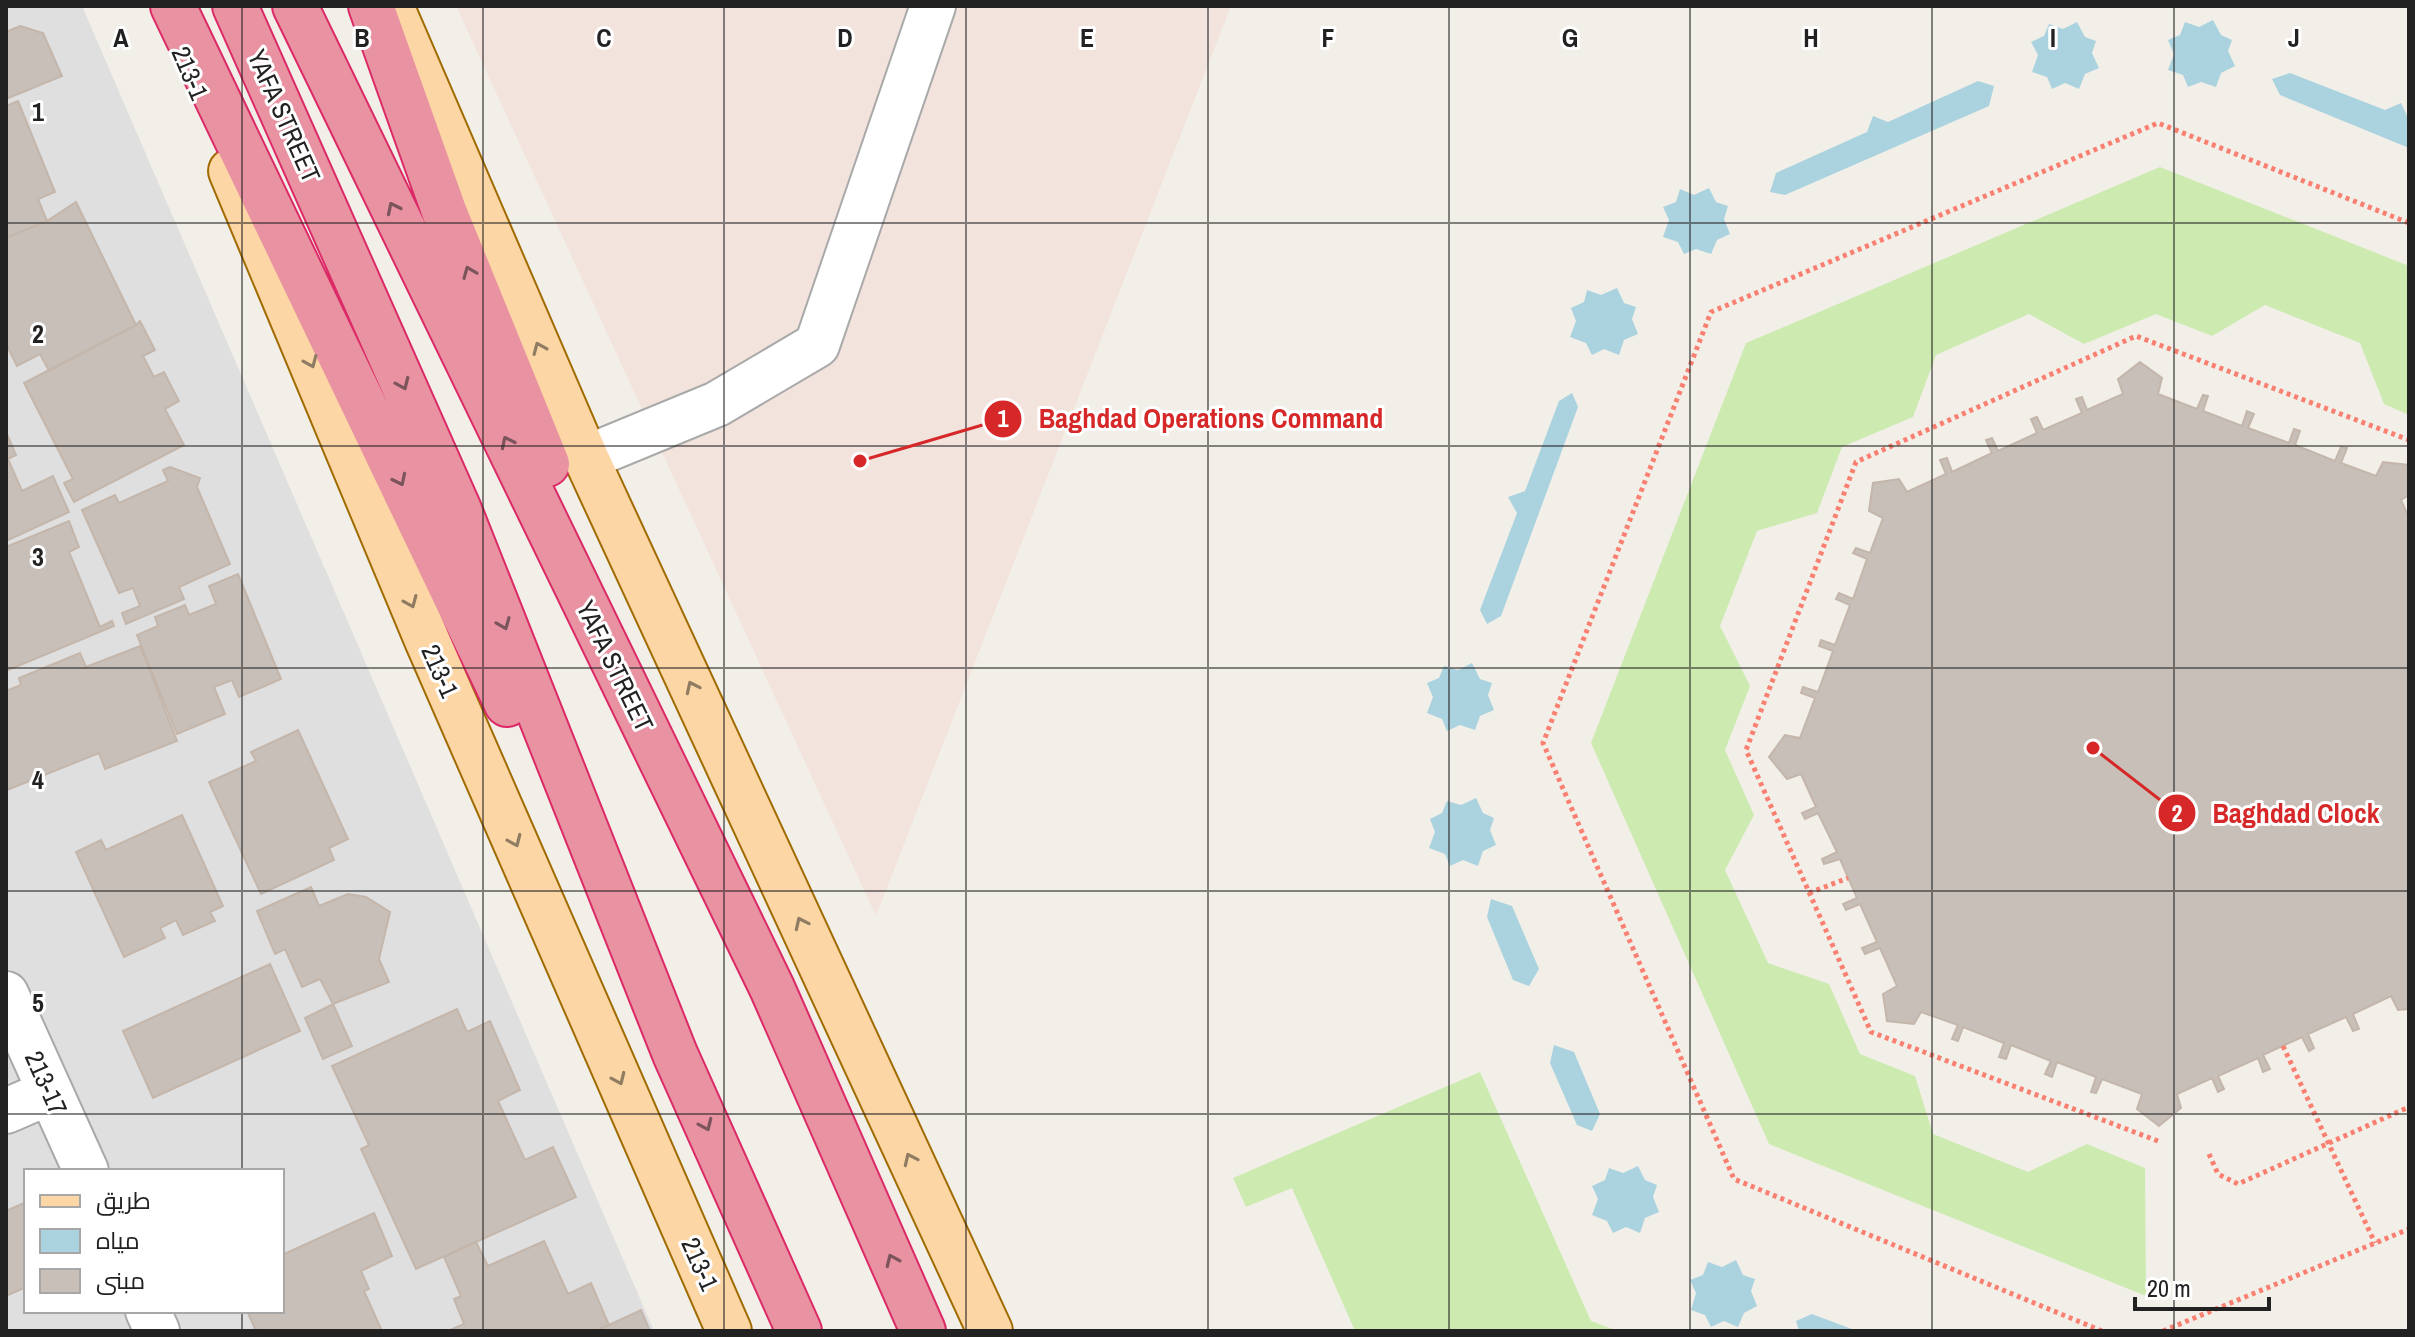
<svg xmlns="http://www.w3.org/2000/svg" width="2415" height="1337" viewBox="0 0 2415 1337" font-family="'Archivo Narrow',Cairo,sans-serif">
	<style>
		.residential { fill: #e0dfdf; fill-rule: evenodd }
		.military { fill: #f3e3dd }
		.grass { fill: #cdebb0 }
		.water { fill: #aad3df }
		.building { fill: #c7bfb8; stroke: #c4b6ab; stroke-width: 2 }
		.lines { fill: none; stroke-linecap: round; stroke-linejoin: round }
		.minor-casing { stroke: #a9a9a9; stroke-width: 48 }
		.major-casing { stroke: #a06b00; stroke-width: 48 }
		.highway-casing { stroke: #dc2a67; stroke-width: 48 }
		.path { stroke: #fa8072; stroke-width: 5; stroke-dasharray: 4 4; stroke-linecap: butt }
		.minor { stroke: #fff; stroke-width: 44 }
		.major { stroke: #fcd6a4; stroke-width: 44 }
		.highway { stroke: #e892a2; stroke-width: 44 }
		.oneway { stroke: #7b545c }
		.oneway2 { stroke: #8f7c63 }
		.grid { fill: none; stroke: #222; stroke-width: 2; stroke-opacity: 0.55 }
		.labels { text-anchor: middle; stroke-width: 6; stroke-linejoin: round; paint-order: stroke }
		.street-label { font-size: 26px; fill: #222; stroke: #fff }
		.grid-label { font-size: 26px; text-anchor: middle; font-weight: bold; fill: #222; stroke: #fff; stroke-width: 6; stroke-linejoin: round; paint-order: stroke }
		.leader { fill: none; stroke: #d62828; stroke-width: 3 }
		.callout-dot { fill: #d62828; stroke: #fff; stroke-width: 3 }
		.mark-label { font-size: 24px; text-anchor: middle; font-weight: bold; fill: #fff }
		.callout-label { font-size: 28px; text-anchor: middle; font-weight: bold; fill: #d62828; stroke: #fff; stroke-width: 6; stroke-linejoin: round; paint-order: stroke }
	</style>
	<rect width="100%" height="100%" fill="#f2efe9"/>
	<path class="residential" d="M 6,6 L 82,6 L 654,1331 L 6,1331 ZM 26,1171 L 282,1171 L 282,1311 L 26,1311 Z"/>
	<path class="military" d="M 456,6 L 1231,6 L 876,916 Z"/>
	<path class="grass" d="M 2160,167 L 2409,266 L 2409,415 L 2384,404 L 2360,343 L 2265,305 L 2212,336 L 2156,314 L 2084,344 L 2029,314 L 1936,355 L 1913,417 L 1842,447 L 1817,513 L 1757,531 L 1720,626 L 1750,686 L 1725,750 L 1754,815 L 1725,870 L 1768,963 L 1829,984 L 1860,1054 L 1915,1076 L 1933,1134 L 2028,1172 L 2087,1144 L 2145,1168 L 2146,1296 L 1769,1144 L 1591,743 L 1746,343 Z
		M 1480,1072 L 1591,1321 L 1618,1331 L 1355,1331 L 1292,1188 L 1246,1207 L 1233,1178 Z"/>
	<path class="water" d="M 2213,20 L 2221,35 L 2232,40 L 2228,51 L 2235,66 L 2221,73 L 2216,87 L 2201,82 L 2188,87 L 2183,75 L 2168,70 L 2174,54 L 2168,40 L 2180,35 L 2185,22 L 2199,27 Z
		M 2077,22 L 2085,37 L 2096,41 L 2092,53 L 2099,68 L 2085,74 L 2079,89 L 2065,83 L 2052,89 L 2047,77 L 2032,72 L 2038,55 L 2031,42 L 2044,36 L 2049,24 L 2063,29 Z
		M 2290,73 L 2385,110 L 2401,103 L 2409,120 L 2409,148 L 2280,95 L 2272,79 Z
		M 1978,81 L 1994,86 L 1989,106 L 1785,195 L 1770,192 L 1776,173 L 1867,132 L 1873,116 L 1888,122 Z
		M 1709,188 L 1716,202 L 1728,206 L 1724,219 L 1730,234 L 1717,240 L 1711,254 L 1696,249 L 1684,254 L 1678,242 L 1663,237 L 1669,220 L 1663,207 L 1676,202 L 1680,189 L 1694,195 Z
		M 1617,288 L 1624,303 L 1636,307 L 1632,319 L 1638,334 L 1624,340 L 1619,355 L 1604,349 L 1592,355 L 1586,343 L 1570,337 L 1576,321 L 1571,308 L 1584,302 L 1587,290 L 1601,295 Z
		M 1572,393 L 1578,407 L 1501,616 L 1487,624 L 1480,610 L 1517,513 L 1508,497 L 1525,491 L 1559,401 Z
		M 1472,663 L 1480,679 L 1492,683 L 1488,695 L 1494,710 L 1480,716 L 1475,730 L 1460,725 L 1447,731 L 1442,719 L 1427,713 L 1433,697 L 1427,683 L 1439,678 L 1444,666 L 1458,670 Z
		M 1476,798 L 1483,813 L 1494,818 L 1490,830 L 1496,845 L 1483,851 L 1478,866 L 1463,860 L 1450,866 L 1445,854 L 1429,848 L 1435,832 L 1430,819 L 1442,813 L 1447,801 L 1461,805 Z
		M 1491,899 L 1512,906 L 1539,969 L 1529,986 L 1513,980 L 1487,917 Z
		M 1554,1045 L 1574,1052 L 1600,1114 L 1592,1131 L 1577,1125 L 1550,1063 Z
		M 1638,1166 L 1645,1180 L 1657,1185 L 1653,1197 L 1659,1212 L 1645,1218 L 1640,1233 L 1626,1227 L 1613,1233 L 1607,1221 L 1592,1215 L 1598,1199 L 1592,1186 L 1605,1180 L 1609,1168 L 1623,1173 Z
		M 1736,1260 L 1743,1275 L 1755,1279 L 1751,1291 L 1757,1306 L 1744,1313 L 1738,1327 L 1724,1321 L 1711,1327 L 1705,1315 L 1691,1310 L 1696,1293 L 1690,1280 L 1703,1275 L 1708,1262 L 1722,1267 Z
		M 1812,1314 L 1857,1331 L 1799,1331 L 1796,1321 Z"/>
	<path class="building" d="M 20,26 L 43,33 L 62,76 L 6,99 L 6,32 Z
		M 18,101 L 55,192 L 38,199 L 47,221 L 6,238 L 6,106 Z
		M 76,202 L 136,325 L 49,371 L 40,354 L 17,366 L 6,344 L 6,238 L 47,221 Z
		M 140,321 L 155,350 L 143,356 L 154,377 L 164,372 L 179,401 L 165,409 L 184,445 L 74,502 L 64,483 L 73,479 L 24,383 L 136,325 Z
		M 2140,362 L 2162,378 L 2158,394 L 2197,409 L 2203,395 L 2208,396 L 2203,411 L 2242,426 L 2247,411 L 2254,414 L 2248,428 L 2289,443 L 2294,429 L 2300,431 L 2295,445 L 2335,461 L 2341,447 L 2347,448 L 2341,463 L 2376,476 L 2383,462 L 2409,465 L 2409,495 L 2401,500 L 2409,518 L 2409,1009 L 2398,1010 L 2391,996 L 2353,1014 L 2359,1029 L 2353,1031 L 2346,1017 L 2308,1034 L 2314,1048 L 2309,1051 L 2302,1037 L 2263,1055 L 2270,1069 L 2263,1072 L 2258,1058 L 2218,1076 L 2224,1089 L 2218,1092 L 2212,1078 L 2177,1094 L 2181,1108 L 2159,1126 L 2137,1109 L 2142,1094 L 2102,1079 L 2096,1093 L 2091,1092 L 2096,1077 L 2057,1062 L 2052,1077 L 2045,1074 L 2051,1061 L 2011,1045 L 2006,1059 L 1999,1057 L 2004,1043 L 1963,1027 L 1958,1041 L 1952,1039 L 1958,1025 L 1921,1012 L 1914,1024 L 1887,1021 L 1883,994 L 1897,986 L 1880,948 L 1865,954 L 1862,948 L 1877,942 L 1860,904 L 1846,910 L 1843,904 L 1857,898 L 1840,859 L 1824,864 L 1822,859 L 1837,852 L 1818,813 L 1805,819 L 1802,813 L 1816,807 L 1801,774 L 1787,779 L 1769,757 L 1785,735 L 1800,738 L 1815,698 L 1801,693 L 1803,687 L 1818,692 L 1833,651 L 1819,646 L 1821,640 L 1835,645 L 1850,605 L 1836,599 L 1839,593 L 1853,599 L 1867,559 L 1853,553 L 1856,548 L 1870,553 L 1883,518 L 1869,511 L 1873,483 L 1899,479 L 1907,492 L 1946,474 L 1940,460 L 1947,458 L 1952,472 L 1992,453 L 1986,440 L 1992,438 L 1998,451 L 2037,433 L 2031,419 L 2037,417 L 2043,430 L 2082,413 L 2076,399 L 2082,397 L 2087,410 L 2123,394 L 2118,379 Z
		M 6,432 L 16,455 L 8,459 L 22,491 L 53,476 L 69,512 L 6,541 Z
		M 170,467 L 200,478 L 197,487 L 230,564 L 179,587 L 184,599 L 126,624 L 122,613 L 140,606 L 133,588 L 119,593 L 82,510 L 115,495 L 119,503 L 168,481 L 163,470 Z
		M 69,521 L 79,547 L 69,552 L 100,627 L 112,621 L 114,626 L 6,671 L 6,547 Z
		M 238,574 L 281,679 L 239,697 L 232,680 L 214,687 L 225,714 L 177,734 L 137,635 L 158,626 L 155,617 L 185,605 L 189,615 L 216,604 L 209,586 Z
		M 140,646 L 177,741 L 105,769 L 99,753 L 7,790 L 6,691 L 21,685 L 19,678 L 80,653 L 86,667 Z
		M 298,730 L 348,839 L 329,848 L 334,860 L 261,894 L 209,782 L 256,761 L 251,752 Z
		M 182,815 L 223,906 L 210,912 L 215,921 L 183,935 L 176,920 L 160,928 L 165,938 L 124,957 L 76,852 L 101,840 L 106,850 Z
		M 311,887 L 319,906 L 348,894 L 366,897 L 390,912 L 379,959 L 389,982 L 333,1004 L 320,979 L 302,987 L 285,949 L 275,954 L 257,911 Z
		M 270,964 L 300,1031 L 153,1098 L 123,1031 Z
		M 333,1004 L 352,1046 L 323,1059 L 305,1018 Z
		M 457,1009 L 467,1032 L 490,1021 L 520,1090 L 498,1101 L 525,1160 L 553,1147 L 576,1197 L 416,1269 L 361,1149 L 369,1145 L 332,1066 Z
		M 26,1202 L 26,1287 L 6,1296 L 6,1211 Z
		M 374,1213 L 392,1256 L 361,1271 L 369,1289 L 364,1291 L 382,1331 L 256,1331 L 247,1311 L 282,1311 L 282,1255 Z
		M 544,1241 L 568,1294 L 591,1283 L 609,1325 L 595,1331 L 448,1331 L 464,1324 L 454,1299 L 461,1296 L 444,1257 L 476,1242 L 488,1266 Z
		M 641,1310 L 650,1331 L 595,1331 L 609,1325 Z"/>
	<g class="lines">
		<defs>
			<path id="minor" d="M 586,458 L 717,404 L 817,345 L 933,6
				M 6,994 L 86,1171
				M 6,1111 L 50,1092
				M 148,1311 L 157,1331"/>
			<path id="major" d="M 391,6 L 586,458 L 990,1331
				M 231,171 L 427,640 L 729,1331"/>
			<path id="highway" d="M 173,6 L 507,704
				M 235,6 L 459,510 L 675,1054 L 799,1331
				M 295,6 L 772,988 L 923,1331
				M 371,6 L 444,211 L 547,464"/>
		</defs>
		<use href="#minor" class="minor-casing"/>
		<use href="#major" class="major-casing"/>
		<use href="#highway" class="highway-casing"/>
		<path class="path" d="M 1809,893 L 1848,878
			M 2283,1046 L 2375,1243
			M 2158,1141 L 1871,1032 L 1746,750 L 1856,462 L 2136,336 L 2409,440
			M 2209,1154 L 2218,1174 L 2238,1184 L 2409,1107
			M 2102,1331 L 1734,1179 L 1543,743 L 1711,312 L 2158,123 L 2409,223
			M 2163,1331 L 2409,1229"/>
		<use href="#minor" class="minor"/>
		<use href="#major" class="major"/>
		<use href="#highway" class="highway"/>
	</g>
	<defs><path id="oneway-chevron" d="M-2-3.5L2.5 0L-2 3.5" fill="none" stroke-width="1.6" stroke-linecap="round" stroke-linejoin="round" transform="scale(2)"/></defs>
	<g class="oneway">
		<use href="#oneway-chevron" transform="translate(393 208) rotate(-116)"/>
		<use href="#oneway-chevron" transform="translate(469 272) rotate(-112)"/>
		<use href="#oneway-chevron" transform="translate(403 384) rotate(66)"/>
		<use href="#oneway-chevron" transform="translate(507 442) rotate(-116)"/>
		<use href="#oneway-chevron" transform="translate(400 480) rotate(64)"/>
		<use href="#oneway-chevron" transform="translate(504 624) rotate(68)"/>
		<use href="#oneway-chevron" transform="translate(706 1125) rotate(66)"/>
		<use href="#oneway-chevron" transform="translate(892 1260) rotate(-114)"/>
	</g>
	<g class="oneway2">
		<use href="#oneway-chevron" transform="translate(539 348) rotate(-113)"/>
		<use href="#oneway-chevron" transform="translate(311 362) rotate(67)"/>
		<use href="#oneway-chevron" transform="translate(411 602) rotate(67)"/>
		<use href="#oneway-chevron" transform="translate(692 687) rotate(-115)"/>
		<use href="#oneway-chevron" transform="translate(515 841) rotate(66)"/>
		<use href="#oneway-chevron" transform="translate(801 923) rotate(-115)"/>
		<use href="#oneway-chevron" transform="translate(619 1079) rotate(66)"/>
		<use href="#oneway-chevron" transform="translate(910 1159) rotate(-115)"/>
	</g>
	<path class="grid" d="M 242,6 L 242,1171M 483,6 L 483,1331M 724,6 L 724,1331M 966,6 L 966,1331M 1208,6 L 1208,1331M 1449,6 L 1449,1331M 1690,6 L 1690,1331M 1932,6 L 1932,1331M 2174,6 L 2174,1331M 6,223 L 2409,223M 6,446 L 2409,446M 6,668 L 2409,668M 6,891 L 2409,891M 6,1114 L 2409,1114M 242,1311 L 242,1331"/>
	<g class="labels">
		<g class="street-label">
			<text transform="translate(190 73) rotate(67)" y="9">213-1</text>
			<text transform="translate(284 116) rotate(66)" y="9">YAFA STREET</text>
			<text transform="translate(615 666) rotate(64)" y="9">YAFA STREET</text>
			<text transform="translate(440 671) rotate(66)" y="9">213-1</text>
			<text transform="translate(46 1083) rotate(66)" y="9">213-17</text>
			<text transform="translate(700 1264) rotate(66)" y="9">213-1</text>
		</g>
	</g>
	<g class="grid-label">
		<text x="121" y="47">A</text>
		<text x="362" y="47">B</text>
		<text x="604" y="47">C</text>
		<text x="845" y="47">D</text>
		<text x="1087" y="47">E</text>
		<text x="1328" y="47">F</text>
		<text x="1570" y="47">G</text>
		<text x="1811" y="47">H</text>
		<text x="2053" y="47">I</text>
		<text x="2294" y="47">J</text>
		<text x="38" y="121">1</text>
		<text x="38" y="343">2</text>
		<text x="38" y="566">3</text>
		<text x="38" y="789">4</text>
		<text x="38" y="1012">5</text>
	</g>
	<path class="leader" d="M860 461L1003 419M2093 748L2177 813"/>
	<g class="callout-dot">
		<circle cx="860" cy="461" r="8"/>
		<circle cx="2093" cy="748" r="8"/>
		<circle cx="1003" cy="419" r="20"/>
		<circle cx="2177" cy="813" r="20"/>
	</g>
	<g class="mark-label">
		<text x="1003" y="427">1</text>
		<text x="2177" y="822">2</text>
	</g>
	<g class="callout-label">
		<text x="1211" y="428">Baghdad Operations Command</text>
		<text x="2296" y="823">Baghdad Clock</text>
	</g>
	<rect width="2415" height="1337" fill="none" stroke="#222222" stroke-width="16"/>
	<rect x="24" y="1169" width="260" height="144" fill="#ffffff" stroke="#a7a7a7" stroke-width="2"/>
	<rect x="40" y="1195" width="40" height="12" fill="#fcd6a4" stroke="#a7a7a7" stroke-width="2"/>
	<text x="96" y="1209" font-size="24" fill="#222222">طريق</text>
	<rect x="40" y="1229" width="40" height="24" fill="#aad3df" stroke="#a7a7a7" stroke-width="2"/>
	<text x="96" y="1249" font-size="24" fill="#222222">مياه</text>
	<rect x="40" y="1269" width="40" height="24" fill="#c7bfb8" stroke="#a7a7a7" stroke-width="2"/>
	<text x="96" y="1289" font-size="24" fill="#222222">مبنى</text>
	<path d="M2135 1297v12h134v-12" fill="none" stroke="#222222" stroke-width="4"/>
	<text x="2147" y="1297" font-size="24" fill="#222222" stroke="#ffffff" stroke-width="6" paint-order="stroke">20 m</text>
</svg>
